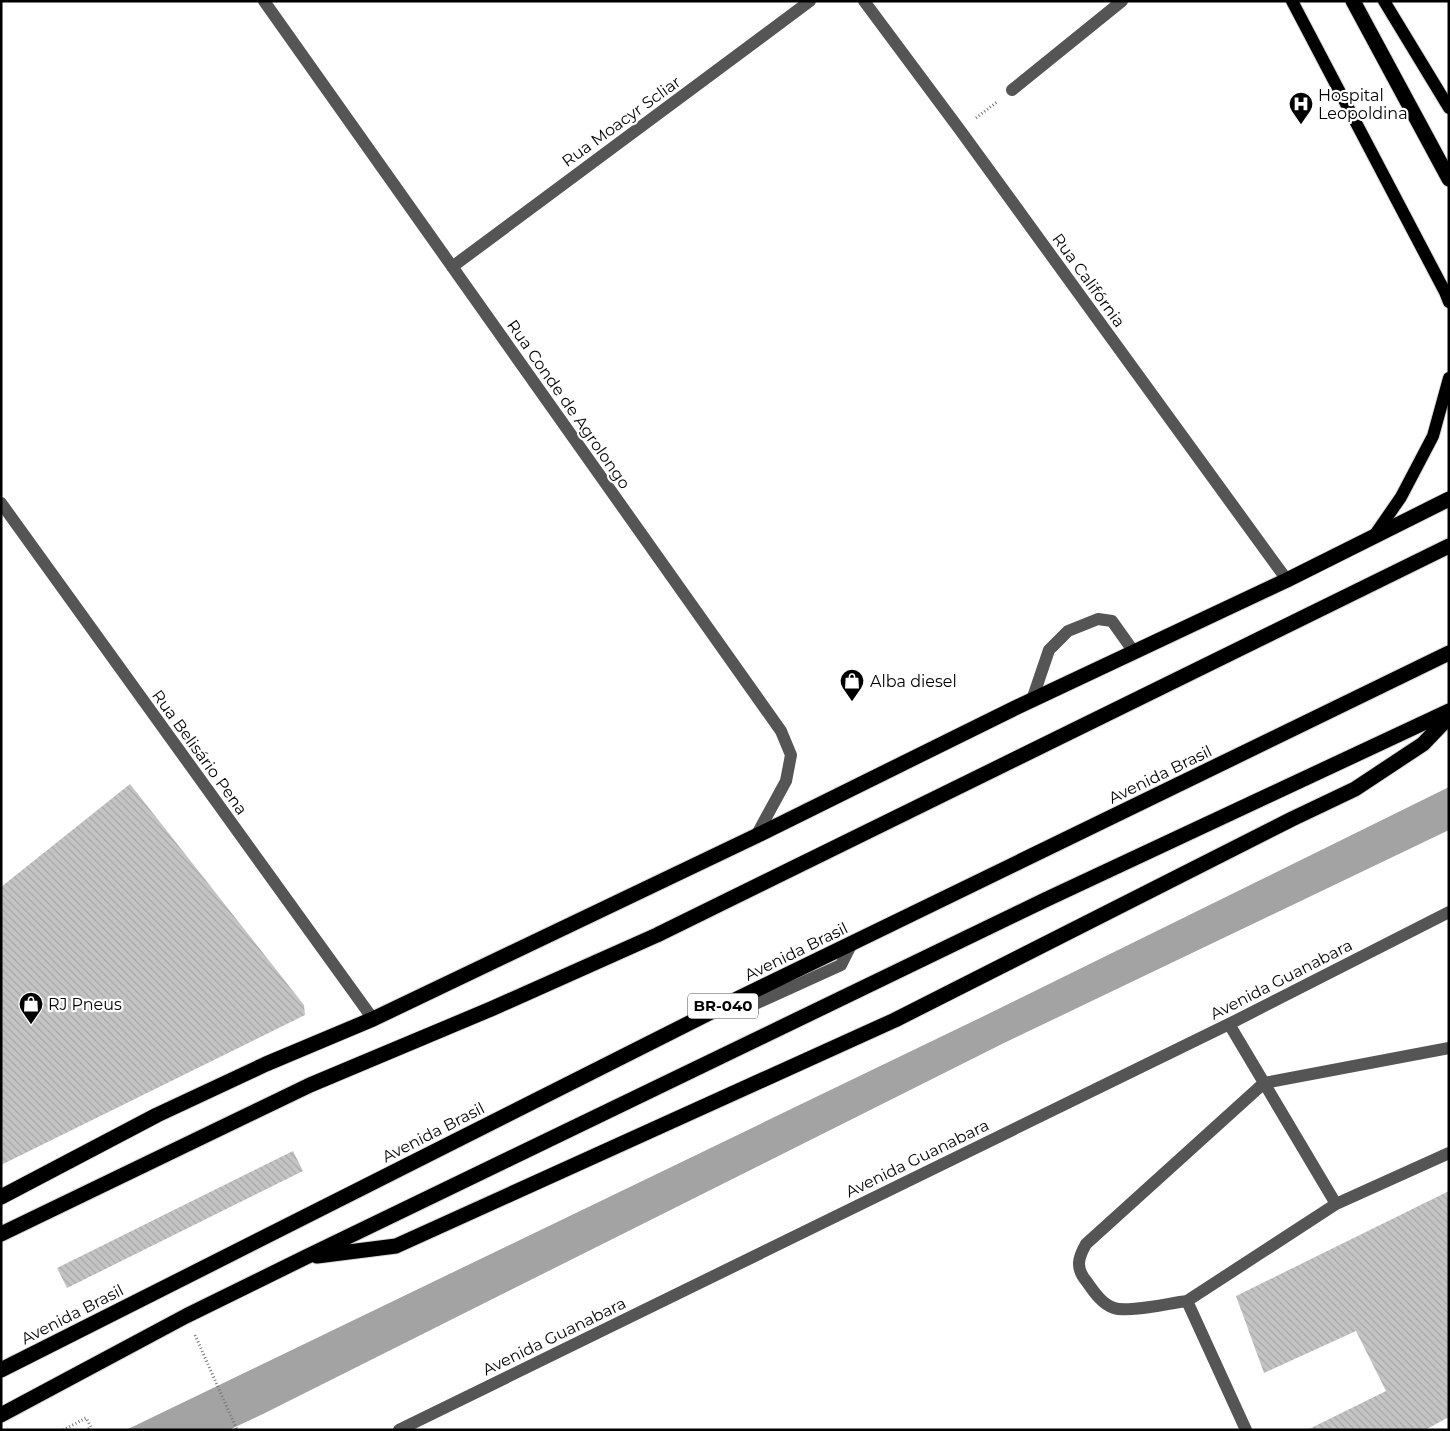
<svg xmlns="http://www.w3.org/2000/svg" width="1450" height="1431" viewBox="0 0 1450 1431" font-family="Montserrat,sans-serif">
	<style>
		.water { fill: #a3a3a3 }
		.building { fill: url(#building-back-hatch) }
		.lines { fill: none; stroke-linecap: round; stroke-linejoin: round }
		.major-casing { stroke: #dbdbdb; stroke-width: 14 }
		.highway-casing { stroke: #dbdbdb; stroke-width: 17 }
		.path { stroke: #777; stroke-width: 3; stroke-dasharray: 1 2.5; stroke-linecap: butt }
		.minor { stroke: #555; stroke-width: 12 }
		.major { stroke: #000; stroke-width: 12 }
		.highway { stroke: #000; stroke-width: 15 }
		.labels { text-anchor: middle; stroke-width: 4.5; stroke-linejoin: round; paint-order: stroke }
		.shield { fill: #fff; stroke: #4c4c4c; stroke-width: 1 }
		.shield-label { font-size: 15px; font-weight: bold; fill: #000 }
		.poi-label { font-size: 16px; fill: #000; stroke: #fff; text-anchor: start }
		.street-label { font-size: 16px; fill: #000; stroke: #fff }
	</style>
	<defs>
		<pattern id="building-back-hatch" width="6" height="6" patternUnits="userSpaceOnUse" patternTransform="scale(1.25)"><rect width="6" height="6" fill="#c4c4c4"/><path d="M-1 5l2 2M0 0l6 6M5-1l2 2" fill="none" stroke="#a7a7a7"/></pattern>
	</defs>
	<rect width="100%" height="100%" fill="#fff"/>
	<path class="water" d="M 1449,787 L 1449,830 L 1004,1043 L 263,1414 L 229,1430 L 126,1430 L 986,1015 Z"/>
	<path class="building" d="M 130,784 L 304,1005 L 305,1015 L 1,1165 L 1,887 Z
		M 293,1151 L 303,1171 L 67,1288 L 57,1268 Z
		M 1449,1191 L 1449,1417 L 1425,1430 L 1307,1430 L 1386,1391 L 1356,1331 L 1264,1373 L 1236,1296 Z"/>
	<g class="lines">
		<defs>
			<path id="major" d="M 1292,1 L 1445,292 L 1449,302
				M 1384,1 L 1449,108
				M 1374,536 L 1401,497 L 1433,436 L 1449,378"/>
			<path id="highway" d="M 1353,1 L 1449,179
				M 1,1197 L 157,1115 L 266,1064 L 373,1019 L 756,836 L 1015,708 L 1287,580 L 1449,499
				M 1,1234 L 310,1085 L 491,1009 L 657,935 L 1449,546
				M 317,1256 L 396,1246 L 895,1020 L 1292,819 L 1355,789 L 1423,744 L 1449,717
				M 1,1370 L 733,1001 L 1449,653
				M 1,1415 L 186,1316 L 306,1257 L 1045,900 L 1449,711"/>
		</defs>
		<use href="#major" class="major-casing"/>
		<use href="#highway" class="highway-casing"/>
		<path class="path" d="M 976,118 L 997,102
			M 195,1335 L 237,1430
			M 63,1430 L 86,1418 L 91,1427 L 86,1430"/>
		<path class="minor" d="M 264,1 L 781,731 L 791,755 L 786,781 L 756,836
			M 864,1 L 960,130 L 1287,580
			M 1012,90 L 1122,1
			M 452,267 L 810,1
			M 1,503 L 373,1019
			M 1032,700 L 1049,650 L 1068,631 L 1098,619 L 1112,621 L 1134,652
			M 733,1001 L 744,1009 L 841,965 L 852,943
			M 1229,1024 L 1336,1204
			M 1187,1301 C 1169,1303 1129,1313 1114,1308 C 1102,1304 1094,1292 1087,1282 C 1075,1268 1078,1258 1086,1244 L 1264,1083 L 1449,1048
			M 399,1430 L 1229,1024 L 1449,912
			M 1246,1430 L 1187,1301 L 1336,1204 L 1449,1153"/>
		<use href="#major" class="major"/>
		<use href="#highway" class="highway"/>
	</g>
	<defs>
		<symbol id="hospital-pin" viewBox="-11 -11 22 30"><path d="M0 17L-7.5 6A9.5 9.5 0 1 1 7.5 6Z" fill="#000" stroke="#fff"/><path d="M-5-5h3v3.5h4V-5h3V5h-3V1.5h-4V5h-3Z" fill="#fff"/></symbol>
		<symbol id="shop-pin" viewBox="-11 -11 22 30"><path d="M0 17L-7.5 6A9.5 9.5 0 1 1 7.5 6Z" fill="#000" stroke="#fff"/><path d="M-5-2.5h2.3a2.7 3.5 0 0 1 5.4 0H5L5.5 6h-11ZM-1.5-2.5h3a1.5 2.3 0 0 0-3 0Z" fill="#fff"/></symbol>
	</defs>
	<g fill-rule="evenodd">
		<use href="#hospital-pin" x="1287" y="90" width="28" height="38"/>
		<use href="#shop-pin" x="838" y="667" width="28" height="38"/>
		<use href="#shop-pin" x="17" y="990" width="28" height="38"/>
	</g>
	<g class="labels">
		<rect class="shield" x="688" y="993.5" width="70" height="25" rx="4"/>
		<g class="shield-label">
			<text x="723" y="1011">BR-040</text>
		</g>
		<g class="poi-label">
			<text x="1318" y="101">Hospital<tspan x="1318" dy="18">Leopoldina</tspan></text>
			<text x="870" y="687">Alba diesel</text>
			<text x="48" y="1010">RJ Pneus</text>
		</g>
		<g class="street-label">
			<text transform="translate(621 121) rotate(-36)" y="6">Rua Moacyr Scliar</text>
			<text transform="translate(1089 280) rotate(54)" y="6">Rua Califórnia</text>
			<text transform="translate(569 404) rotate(55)" y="6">Rua Conde de Agrolongo</text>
			<text transform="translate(200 752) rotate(54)" y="6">Rua Belisário Pena</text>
			<text transform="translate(1160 774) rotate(-26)" y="6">Avenida Brasil</text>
			<text transform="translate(796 951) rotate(-26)" y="6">Avenida Brasil</text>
			<text transform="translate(1281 979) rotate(-27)" y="6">Avenida Guanabara</text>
			<text transform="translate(433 1132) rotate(-27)" y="6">Avenida Brasil</text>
			<text transform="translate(917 1158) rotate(-26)" y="6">Avenida Guanabara</text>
			<text transform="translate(72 1314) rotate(-27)" y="6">Avenida Brasil</text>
			<text transform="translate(554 1336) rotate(-26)" y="6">Avenida Guanabara</text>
		</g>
	</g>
	<rect width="1450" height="1431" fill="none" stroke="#000000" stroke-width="5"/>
</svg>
